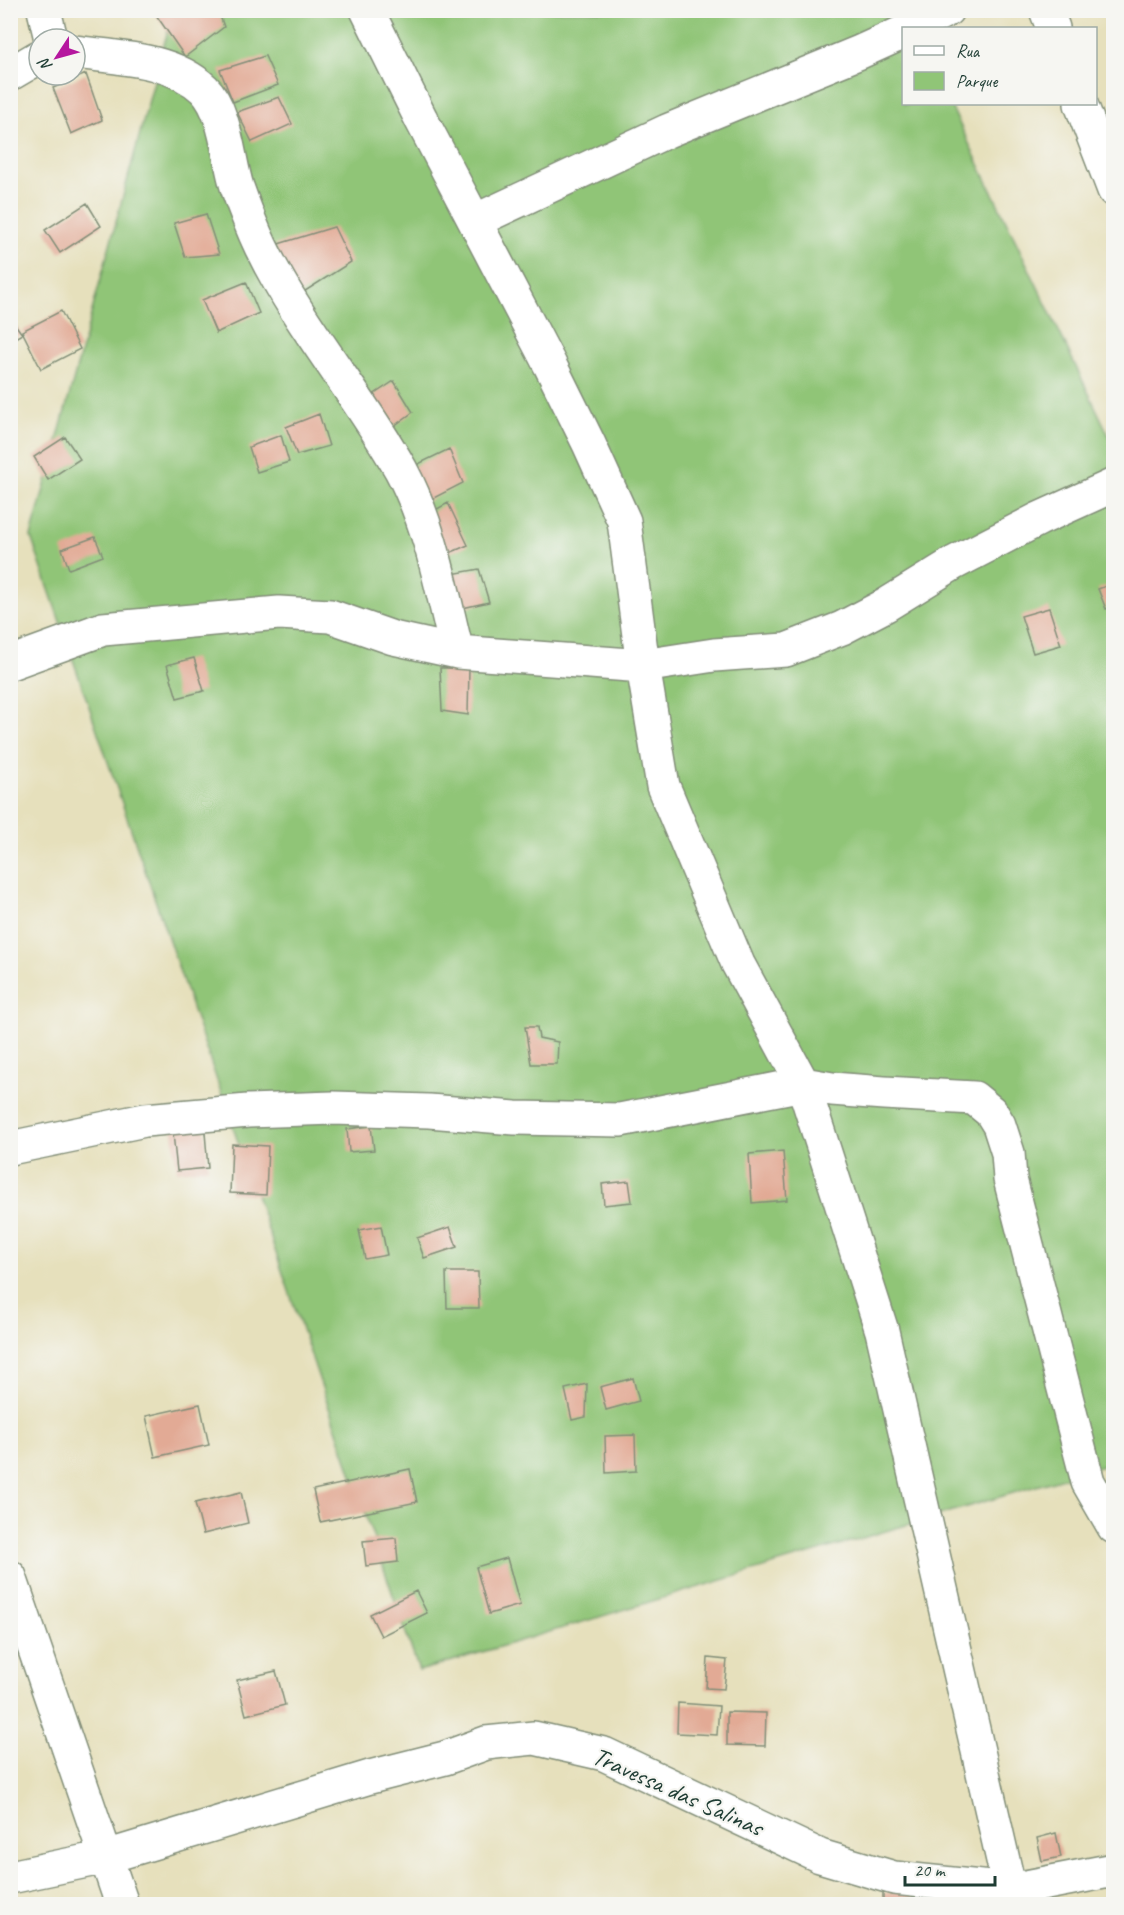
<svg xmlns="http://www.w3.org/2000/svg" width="1124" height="1915" viewBox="0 0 1124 1915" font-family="Caveat,sans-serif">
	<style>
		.green { fill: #90c577; stroke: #588156; stroke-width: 1.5 }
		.building { fill: #e2aa95 }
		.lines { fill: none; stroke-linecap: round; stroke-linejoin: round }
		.minor-casing { stroke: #828e78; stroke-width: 36 }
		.minor { stroke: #fff; stroke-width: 33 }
		.labels { text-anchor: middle; stroke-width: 4.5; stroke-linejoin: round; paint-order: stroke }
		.street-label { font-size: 26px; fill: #1f3d34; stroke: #f6f6f2 }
	</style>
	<rect width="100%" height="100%" fill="#f6f6f2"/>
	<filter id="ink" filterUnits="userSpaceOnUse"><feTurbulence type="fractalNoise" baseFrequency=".0167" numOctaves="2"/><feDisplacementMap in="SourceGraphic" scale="12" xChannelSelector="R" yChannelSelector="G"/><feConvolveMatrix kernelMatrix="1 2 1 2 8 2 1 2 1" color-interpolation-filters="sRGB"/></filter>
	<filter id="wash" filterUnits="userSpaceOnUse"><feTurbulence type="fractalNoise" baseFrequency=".008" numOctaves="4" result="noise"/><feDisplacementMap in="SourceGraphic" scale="24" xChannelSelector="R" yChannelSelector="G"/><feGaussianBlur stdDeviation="1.35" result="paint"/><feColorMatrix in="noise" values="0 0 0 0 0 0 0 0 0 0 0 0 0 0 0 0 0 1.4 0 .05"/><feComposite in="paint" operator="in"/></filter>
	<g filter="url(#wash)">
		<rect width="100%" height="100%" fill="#e6e0bc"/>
		<path class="green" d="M 173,11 L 906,11 L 914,28 L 904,28 L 904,104 L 950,104 L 1113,444 L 1113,1463 L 419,1671 L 31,537 Z"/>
		<g id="blocks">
			<path class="building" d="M 10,10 L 14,10 L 17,21 L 10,23 Z
				M 158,10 L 218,10 L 224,27 L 185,57 L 154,12 Z
				M 265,56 L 278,85 L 233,102 L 220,70 Z
				M 86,74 L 102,120 L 71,134 L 53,88 Z
				M 279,97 L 292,124 L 252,142 L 237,112 Z
				M 87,203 L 101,226 L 60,253 L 45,230 Z
				M 206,214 L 219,254 L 185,257 L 174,223 Z
				M 334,227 L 351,262 L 291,300 L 275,245 Z
				M 246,282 L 259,313 L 216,333 L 202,300 Z
				M 61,311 L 80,349 L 41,369 L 22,331 Z
				M 10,317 L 22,334 L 10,341 Z
				M 394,381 L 413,412 L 390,429 L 370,397 Z
				M 319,414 L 329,446 L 297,455 L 286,427 Z
				M 281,435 L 289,462 L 257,472 L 249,447 Z
				M 65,437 L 80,459 L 48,480 L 34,457 Z
				M 449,449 L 463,483 L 426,502 L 410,468 Z
				M 448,503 L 468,545 L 445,555 L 426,515 Z
				M 95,537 L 103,556 L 69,569 L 62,549 Z
				M 479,569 L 489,602 L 458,609 L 446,575 Z
				M 1114,583 L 1114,606 L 1106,609 L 1098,589 Z
				M 1049,608 L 1061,645 L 1033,653 L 1021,616 Z
				M 194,658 L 204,691 L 177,698 L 167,665 Z
				M 440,668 L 469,668 L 468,715 L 442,711 Z
				M 525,1027 L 537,1027 L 539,1038 L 558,1042 L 557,1064 L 531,1064 Z
				M 204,1121 L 208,1168 L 177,1171 L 172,1124 Z
				M 371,1126 L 374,1150 L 349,1152 L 347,1129 Z
				M 232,1144 L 268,1146 L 266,1195 L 230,1193 Z
				M 783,1151 L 787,1200 L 752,1203 L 749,1154 Z
				M 629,1181 L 632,1202 L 604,1205 L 602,1184 Z
				M 381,1226 L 387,1255 L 365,1259 L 359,1230 Z
				M 450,1227 L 457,1247 L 424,1258 L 417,1238 Z
				M 446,1272 L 478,1272 L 479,1308 L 447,1308 Z
				M 633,1378 L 639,1401 L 606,1410 L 600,1387 Z
				M 587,1384 L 586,1417 L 572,1420 L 565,1389 Z
				M 200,1404 L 209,1445 L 155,1457 L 146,1416 Z
				M 635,1435 L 636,1471 L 606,1473 L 605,1436 Z
				M 410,1469 L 417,1502 L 320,1522 L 313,1490 Z
				M 241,1492 L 248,1523 L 203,1534 L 195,1503 Z
				M 396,1538 L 398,1562 L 366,1566 L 363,1541 Z
				M 507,1558 L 520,1605 L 489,1614 L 476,1567 Z
				M 416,1591 L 427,1613 L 381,1636 L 370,1614 Z
				M 708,1658 L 727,1660 L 724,1689 L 706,1688 Z
				M 276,1671 L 285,1705 L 246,1715 L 237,1680 Z
				M 678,1703 L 719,1706 L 717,1735 L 677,1733 Z
				M 727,1712 L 766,1713 L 765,1746 L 727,1745 Z
				M 1056,1833 L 1061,1857 L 1042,1861 L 1037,1838 Z
				M 915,1892 L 916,1904 L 883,1904 L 883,1893 Z"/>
		</g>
	</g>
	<g filter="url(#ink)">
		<use href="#blocks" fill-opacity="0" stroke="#828e78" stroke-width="1.5"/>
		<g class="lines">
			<defs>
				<path id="minor" d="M 44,10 L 51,39
					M 367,10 L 421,119 L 550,365 L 589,444 L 624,521 L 643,666 L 663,786 L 738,964 L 803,1084 L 882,1331 L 1013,1904
					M 1046,10 L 1053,28
					M 911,28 L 947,10
					M 75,52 C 117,58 171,58 204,89 C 226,111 228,158 237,187 C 244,207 252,228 261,247 C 299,326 358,393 401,470 C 431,526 442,591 457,652
					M 10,74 L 39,57
					M 1081,104 L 1114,190
					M 475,221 L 667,131 L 860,52 L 904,32
					M 10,663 L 103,629 L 279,613 L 330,616 L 393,638 L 457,652 L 643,666 L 714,655 L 786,650 L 842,628 L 886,605 L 954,563 L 1039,519 L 1114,485
					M 10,1148 L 145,1120 L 248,1111 L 333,1108 L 429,1111 L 515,1118 L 620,1120 L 803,1084 L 832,1089 L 884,1093 L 974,1098 L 991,1112 L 999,1125 L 1008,1153 L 1010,1179 L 1088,1482 L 1114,1527
					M 10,1577 L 122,1904
					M 10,1877 L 106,1857 L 370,1777 L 445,1758 L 486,1743 L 534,1738 L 604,1754 L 820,1856 L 894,1878 L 1010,1890 L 1114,1870"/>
			</defs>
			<use href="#minor" class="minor-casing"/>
			<use href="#minor" class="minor"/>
		</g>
	</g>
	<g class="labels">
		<g class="street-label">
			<text transform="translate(678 1791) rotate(24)" y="9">Travessa das Salinas</text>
		</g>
	</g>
	<rect width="1124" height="1915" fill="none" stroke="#f6f6f2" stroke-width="36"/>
	<rect x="902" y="27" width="195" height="78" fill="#f6f6f2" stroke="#a0aca6" stroke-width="1.5"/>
	<rect x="914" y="46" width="30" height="9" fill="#ffffff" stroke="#a0aca6" stroke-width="1.5"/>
	<text x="956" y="57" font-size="18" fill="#1f3d34">Rua</text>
	<rect x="914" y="72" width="30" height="18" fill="#90c577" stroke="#a0aca6" stroke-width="1.5"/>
	<text x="956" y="87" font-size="18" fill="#1f3d34">Parque</text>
	<g transform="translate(57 57) rotate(234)"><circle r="28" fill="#f6f6f2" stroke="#a0aca6" stroke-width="1.5"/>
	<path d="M0-4.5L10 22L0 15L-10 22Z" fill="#b5179e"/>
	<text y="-9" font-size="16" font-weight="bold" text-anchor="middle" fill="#1f3d34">N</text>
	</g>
	<path d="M905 1876v9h90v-9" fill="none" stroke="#1f3d34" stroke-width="3"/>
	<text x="914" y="1876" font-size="18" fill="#1f3d34" stroke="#f6f6f2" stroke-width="4.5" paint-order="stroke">20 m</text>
</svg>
